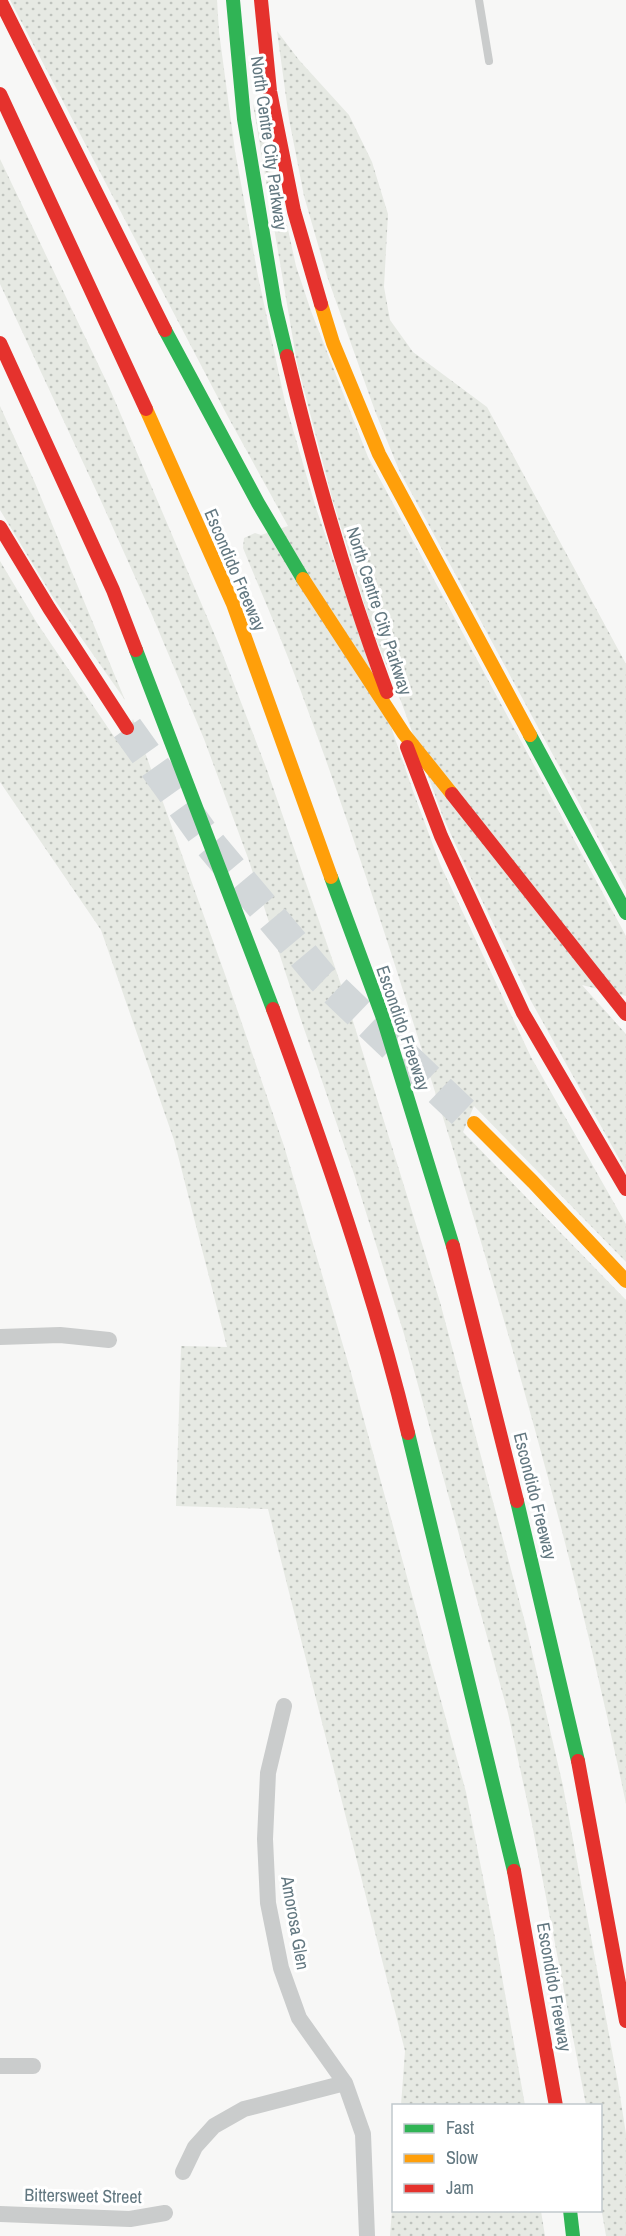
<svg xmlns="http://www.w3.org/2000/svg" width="626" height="2236" viewBox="0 0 626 2236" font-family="'Archivo Narrow',sans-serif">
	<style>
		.grass { fill: url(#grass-dots) }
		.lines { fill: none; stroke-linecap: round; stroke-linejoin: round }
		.highway-tunnel { stroke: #d2d7d9; stroke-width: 32; stroke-dasharray: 32 16; stroke-linecap: butt }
		.lane { stroke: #cacccc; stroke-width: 8 }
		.street { stroke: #cacccc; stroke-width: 16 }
		.fast { stroke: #30b455; stroke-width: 14 }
		.slow { stroke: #ff9f0a; stroke-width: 14 }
		.jam { stroke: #e5322d; stroke-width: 14 }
		.labels { text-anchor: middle; stroke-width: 6; stroke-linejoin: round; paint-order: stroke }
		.street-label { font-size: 18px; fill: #637881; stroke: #fff }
	</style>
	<defs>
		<pattern id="grass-dots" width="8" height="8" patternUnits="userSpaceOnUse" patternTransform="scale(1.5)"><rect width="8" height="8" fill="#e6e9e3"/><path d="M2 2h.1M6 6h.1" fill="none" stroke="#bec2bd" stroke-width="1.8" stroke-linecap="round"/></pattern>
	</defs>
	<rect width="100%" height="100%" fill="#f7f7f6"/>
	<path class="grass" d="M 10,0 L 217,0 L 219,32 L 235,151 L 258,276 L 285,402 L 315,505 L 413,791 L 440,864 L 531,1057 L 626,1224 L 626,1262 L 474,1106 L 463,1132 L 626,1300 L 626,1804 C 581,1586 521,1372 456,1159 C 407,1002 358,844 300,689 C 283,642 262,595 243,548 L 244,538 L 255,533 L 261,535 L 288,526 L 227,415 Z
		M 277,31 L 299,60 L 349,115 L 372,162 L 388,214 L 384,287 L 390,320 L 413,352 L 487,407 L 626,664 L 626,890 L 399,470 L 375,411 L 327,276 L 304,196 L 289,119 Z
		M 253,104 L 270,147 L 296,266 L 311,311 L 368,457 L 626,936 L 626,996 L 582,985 L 626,1034 L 626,1171 L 531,1001 L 469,874 L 443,817 L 402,704 L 372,629 L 332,498 L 297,363 Z
		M 0,159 L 109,387 L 219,645 L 267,770 L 348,1005 L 440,1302 L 526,1626 L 563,1786 L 618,2083 L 626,2134 L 626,2236 L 606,2236 L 600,2201 L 600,2106 L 586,2105 L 531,1819 L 508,1713 L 404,1334 L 354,1174 L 300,1017 L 248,858 L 204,739 L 152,615 L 101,501 L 0,284 Z
		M 0,406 L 35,483 L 125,700 L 54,599 L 0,510 Z
		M 0,561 L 37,623 L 117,741 L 125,741 L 133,719 L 227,980 L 284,1146 L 350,1369 L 466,1792 L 495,1938 L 525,2105 L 401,2105 L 405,2051 L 268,1509 L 176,1506 L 181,1346 L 227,1347 L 174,1140 L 101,930 L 0,782 Z
		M 393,2195 L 394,2210 L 541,2211 L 545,2236 L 390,2236 Z"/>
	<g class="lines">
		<path class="highway-tunnel" d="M 127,728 L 210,844 L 323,979 L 474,1123"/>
		<path class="lane" d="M 479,0 L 489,61"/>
		<path class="street" d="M 0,1337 L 60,1335 L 109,1340
			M 284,1706 L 268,1773 L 265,1839 L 268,1903 L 281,1968 L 299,2018 L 345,2083 L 363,2134 L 367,2236
			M 0,2066 L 33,2066
			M 183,2172 L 195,2147 L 214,2126 L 244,2109 L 345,2083
			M 0,2214 L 130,2219 L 165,2213"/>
		<path class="fast" d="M 233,0 L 244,119 L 275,306 L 287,356
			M 165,330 L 258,503 L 303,579
			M 136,650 L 273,1009
			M 530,735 L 626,913
			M 331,877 L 383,1018 L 453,1246
			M 408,1433 L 514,1871
			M 517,1501 L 578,1761
			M 570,2210 L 573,2236"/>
		<path class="slow" d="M 321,304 L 333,343 L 379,454 L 530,735
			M 146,409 L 233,604 L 331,877
			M 303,579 L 404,734 L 452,794
			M 474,1123 L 533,1182 L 626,1281"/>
		<path class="jam" d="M 0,0 L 165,330
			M 261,0 L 270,91 L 294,211 L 321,304
			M 0,94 L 146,409
			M 0,343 L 113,590 L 136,650
			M 287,356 C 314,470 346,583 387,692
			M 0,527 L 49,608 L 127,728
			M 407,747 L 441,836 L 523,1013 L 626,1189
			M 452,794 L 626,1014
			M 273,1009 C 324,1148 373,1289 408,1433
			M 453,1246 L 517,1501
			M 578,1761 L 626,2021
			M 514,1871 L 556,2106"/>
	</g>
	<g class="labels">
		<g class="street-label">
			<text transform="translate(269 143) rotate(82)" y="6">North Centre City Parkway</text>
			<text transform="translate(235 570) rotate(67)" y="6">Escondido Freeway</text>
			<text transform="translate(379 611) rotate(72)" y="6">North Centre City Parkway</text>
			<text transform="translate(403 1028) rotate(71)" y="6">Escondido Freeway</text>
			<text transform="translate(535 1496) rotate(76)" y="6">Escondido Freeway</text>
			<text transform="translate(295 1923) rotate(80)" y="6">Amorosa Glen</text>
			<text transform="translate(554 1987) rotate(80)" y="6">Escondido Freeway</text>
			<text transform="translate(83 2196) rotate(1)" y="6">Bittersweet Street</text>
		</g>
	</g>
	<rect x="392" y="2104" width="210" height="108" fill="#ffffff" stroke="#c1c9cd" stroke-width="1.5"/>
	<rect x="404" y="2124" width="30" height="9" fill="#30b455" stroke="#c1c9cd" stroke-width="1.5"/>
	<text x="446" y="2134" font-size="18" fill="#637881">Fast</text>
	<rect x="404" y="2154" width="30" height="9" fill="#ff9f0a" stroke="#c1c9cd" stroke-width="1.5"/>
	<text x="446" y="2164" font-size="18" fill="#637881">Slow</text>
	<rect x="404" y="2184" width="30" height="9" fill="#e5322d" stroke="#c1c9cd" stroke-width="1.5"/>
	<text x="446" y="2194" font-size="18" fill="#637881">Jam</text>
</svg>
